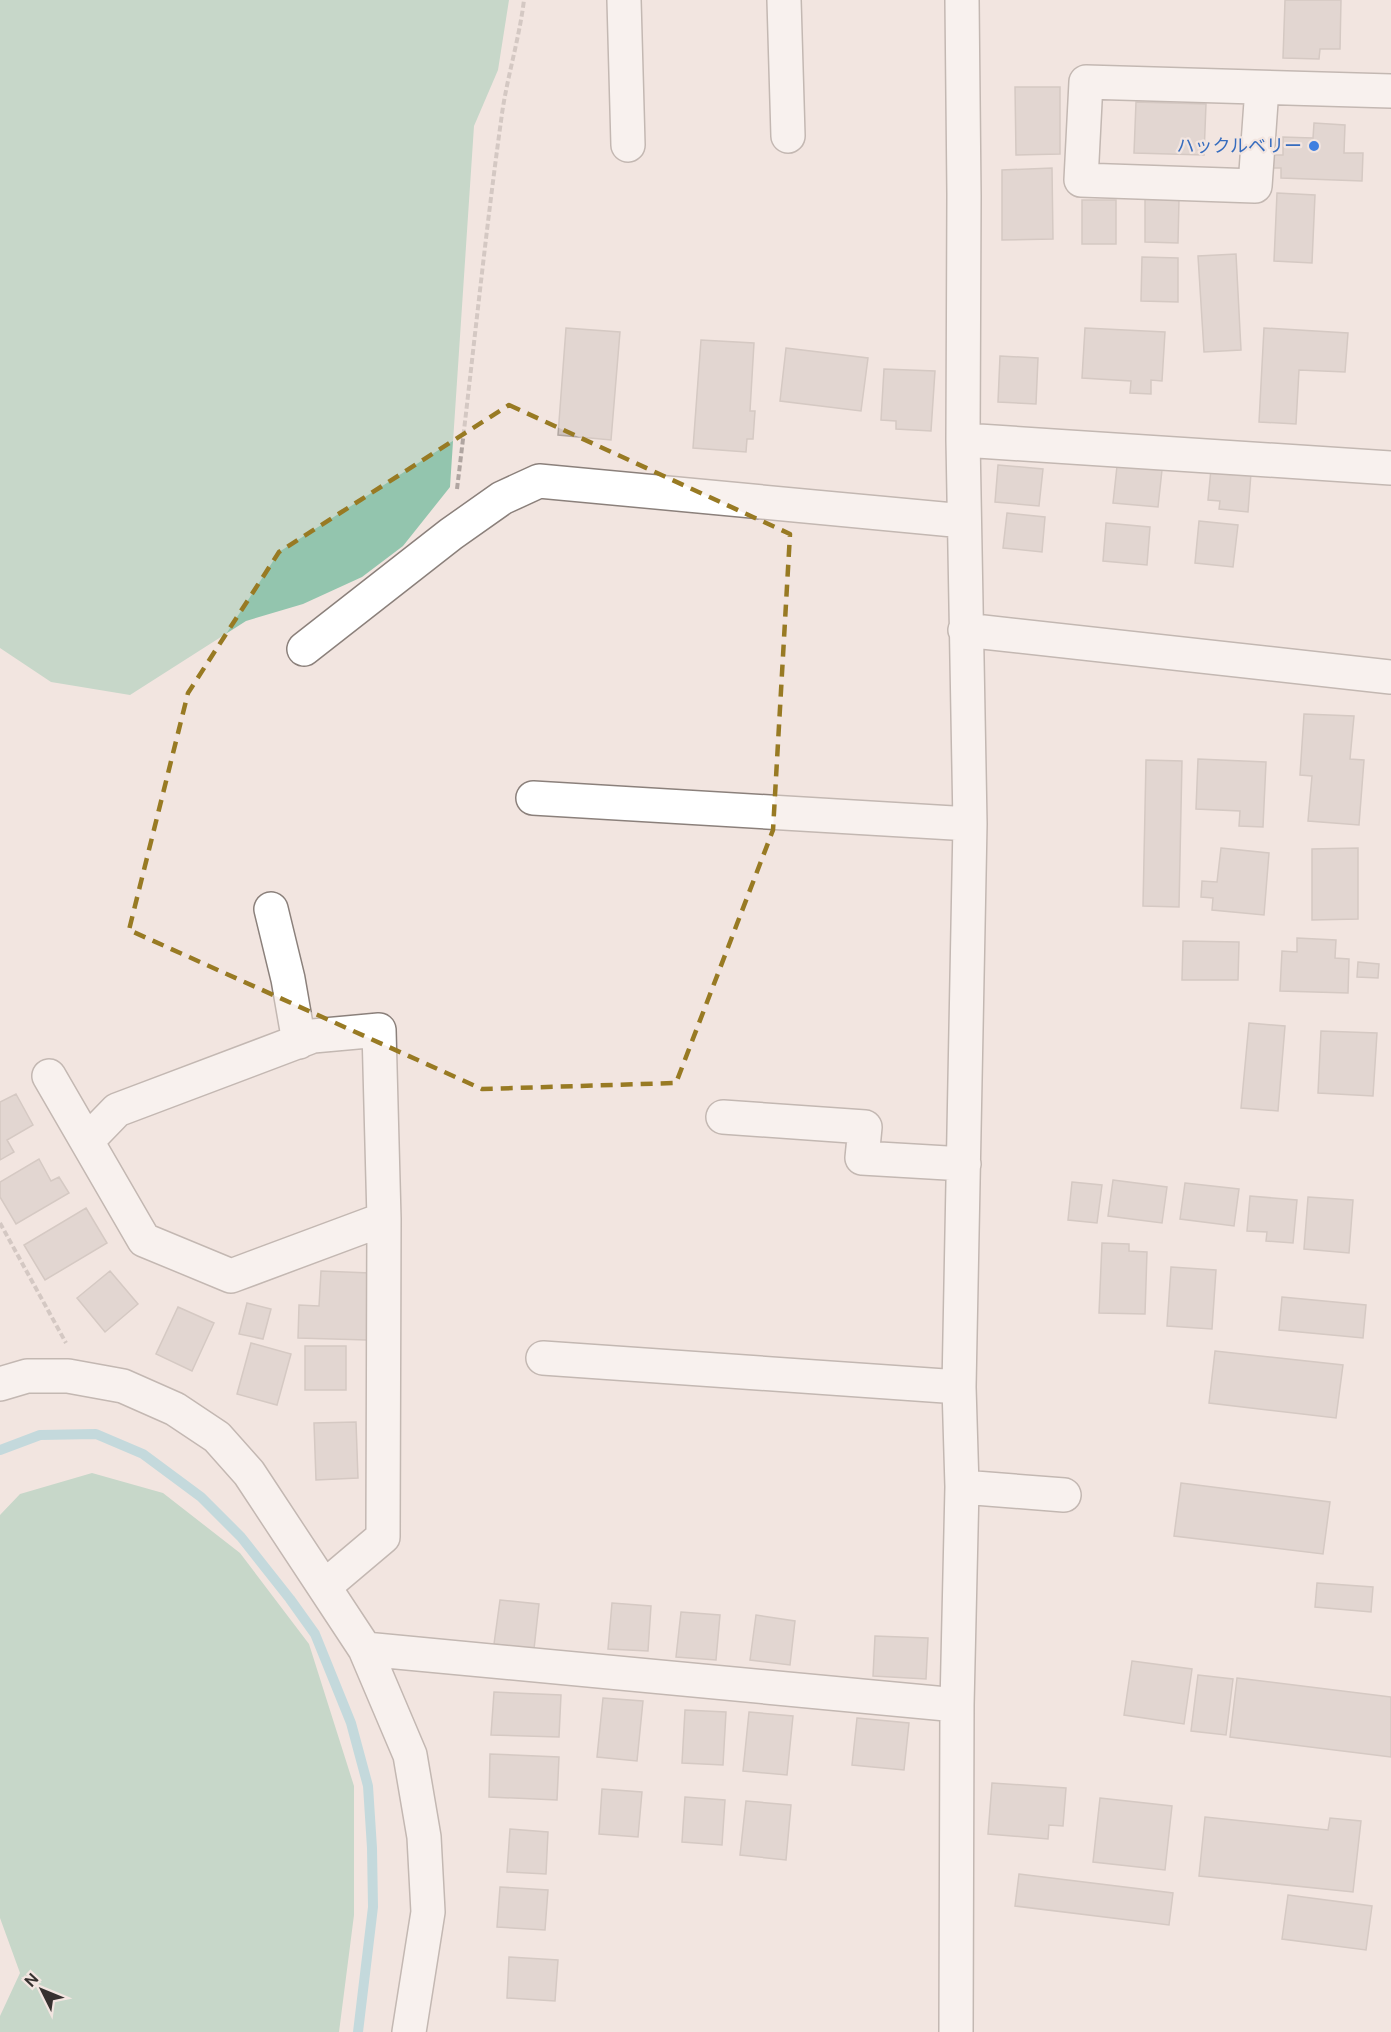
<svg xmlns="http://www.w3.org/2000/svg" width="1391" height="2032" viewBox="0 0 1391 2032" font-family="'DM Sans','Noto Sans JP',sans-serif">
	<style>
		.green { fill: #93c5ae }
		.lines { fill: none; stroke-linecap: round; stroke-linejoin: round }
		.stream { stroke: #8ccbd8; stroke-width: 10 }
		.building { fill: #cfc3be; stroke: #b1a6a0; stroke-width: 1.5 }
		.minor-casing { stroke: #8b807b; stroke-width: 36 }
		.path { stroke: #b0a5a1; stroke-width: 4; stroke-dasharray: 6 3; stroke-linecap: butt }
		.minor { stroke: #fff; stroke-width: 33 }
		.marked { fill: none; stroke: #987a23; stroke-width: 4.5; stroke-dasharray: 12 8; stroke-linejoin: round }
		.shop-dot { fill: #3f7fe0; stroke: #f2e5e0; stroke-width: 2 }
		.labels { text-anchor: middle; stroke-width: 4.5; stroke-linejoin: round; paint-order: stroke }
		.shop-label { font-size: 18px; fill: #366cbe; stroke: #f2e5e0; text-anchor: end }
	</style>
	<rect width="100%" height="100%" fill="#f2e5e0"/>
	<path class="green" d="M 0,0 L 509,0 L 498,70 L 474,126 L 450,487 L 403,546 L 362,577 L 303,604 L 246,621 L 130,695 L 51,682 L 0,648 Z
		M 92,1473 L 163,1493 L 240,1553 L 309,1644 L 354,1786 L 354,1915 L 339,2032 L 0,2032 L 0,2016 L 20,1973 L 0,1918 L 0,1515 L 20,1494 Z"/>
	<g class="lines">
		<path class="stream" d="M 0,1450 L 40,1435 L 96,1434 L 143,1454 L 201,1497 L 241,1537 L 290,1599 L 315,1634 L 351,1723 L 368,1786 L 372,1848 L 373,1907 L 358,2032"/>
	</g>
	<path class="building" d="M 1285,0 L 1341,0 L 1340,49 L 1320,49 L 1319,59 L 1283,58 Z
		M 1015,87 L 1060,87 L 1060,154 L 1016,155 Z
		M 1136,102 L 1206,104 L 1204,155 L 1134,153 Z
		M 1314,123 L 1345,125 L 1344,153 L 1363,153 L 1362,181 L 1281,178 L 1281,168 L 1273,168 L 1274,155 L 1283,155 L 1283,137 L 1313,138 Z
		M 1052,168 L 1053,239 L 1002,240 L 1002,170 Z
		M 1277,193 L 1315,195 L 1312,263 L 1274,261 Z
		M 1145,198 L 1179,199 L 1178,243 L 1145,242 Z
		M 1082,200 L 1116,200 L 1116,244 L 1082,244 Z
		M 1236,254 L 1241,350 L 1204,352 L 1198,256 Z
		M 1142,257 L 1178,258 L 1178,302 L 1141,301 Z
		M 566,328 L 620,332 L 611,440 L 558,435 Z
		M 1085,328 L 1165,332 L 1162,381 L 1151,380 L 1151,394 L 1130,393 L 1131,381 L 1082,378 Z
		M 1264,328 L 1348,333 L 1345,372 L 1299,370 L 1296,424 L 1259,422 Z
		M 701,340 L 754,343 L 750,411 L 755,411 L 753,439 L 747,439 L 746,452 L 693,448 Z
		M 786,348 L 868,358 L 861,411 L 780,401 Z
		M 1000,356 L 1038,358 L 1036,404 L 998,402 Z
		M 884,369 L 935,371 L 931,431 L 896,429 L 896,421 L 881,420 Z
		M 998,465 L 1043,469 L 1039,506 L 995,502 Z
		M 1117,466 L 1162,470 L 1158,507 L 1113,503 Z
		M 1211,469 L 1251,473 L 1248,512 L 1219,509 L 1220,501 L 1208,500 Z
		M 1007,513 L 1045,517 L 1042,552 L 1003,548 Z
		M 1199,521 L 1238,525 L 1233,567 L 1195,563 Z
		M 1106,523 L 1150,527 L 1147,565 L 1103,561 Z
		M 1304,714 L 1354,716 L 1350,759 L 1364,760 L 1359,825 L 1308,821 L 1312,776 L 1300,775 Z
		M 1198,759 L 1266,762 L 1263,827 L 1239,826 L 1240,811 L 1196,809 Z
		M 1146,760 L 1182,761 L 1179,907 L 1143,906 Z
		M 1221,848 L 1269,853 L 1264,915 L 1212,910 L 1213,898 L 1201,897 L 1202,881 L 1217,882 Z
		M 1358,848 L 1358,919 L 1312,920 L 1312,849 Z
		M 1297,938 L 1336,940 L 1335,958 L 1349,959 L 1348,993 L 1280,991 L 1282,951 L 1297,952 Z
		M 1183,941 L 1239,942 L 1238,980 L 1182,980 Z
		M 1358,962 L 1379,964 L 1378,978 L 1357,977 Z
		M 1249,1023 L 1285,1026 L 1278,1111 L 1241,1108 Z
		M 1321,1031 L 1377,1033 L 1373,1096 L 1318,1093 Z
		M 16,1094 L 33,1125 L 7,1140 L 14,1152 L 0,1160 L 0,1102 Z
		M 39,1159 L 51,1181 L 59,1177 L 69,1193 L 16,1224 L 0,1197 L 0,1182 Z
		M 1113,1180 L 1167,1187 L 1162,1223 L 1108,1216 Z
		M 1072,1182 L 1102,1185 L 1097,1223 L 1068,1220 Z
		M 1185,1183 L 1239,1189 L 1234,1226 L 1180,1219 Z
		M 1250,1196 L 1297,1200 L 1293,1243 L 1266,1241 L 1267,1232 L 1247,1231 Z
		M 1308,1197 L 1353,1200 L 1349,1253 L 1304,1249 Z
		M 86,1208 L 107,1243 L 45,1280 L 24,1245 Z
		M 1102,1243 L 1129,1244 L 1129,1251 L 1147,1252 L 1145,1314 L 1099,1313 Z
		M 1171,1267 L 1216,1270 L 1212,1329 L 1167,1326 Z
		M 110,1271 L 138,1304 L 105,1332 L 77,1298 Z
		M 321,1271 L 370,1273 L 367,1340 L 298,1338 L 299,1305 L 319,1306 Z
		M 1282,1297 L 1366,1305 L 1363,1338 L 1279,1330 Z
		M 247,1303 L 271,1309 L 263,1339 L 239,1334 Z
		M 178,1307 L 214,1323 L 192,1371 L 156,1354 Z
		M 251,1343 L 291,1354 L 277,1405 L 237,1394 Z
		M 305,1346 L 346,1346 L 346,1390 L 305,1390 Z
		M 1215,1351 L 1343,1365 L 1336,1418 L 1209,1403 Z
		M 356,1422 L 358,1478 L 316,1480 L 314,1423 Z
		M 1181,1483 L 1330,1502 L 1323,1554 L 1174,1536 Z
		M 1317,1583 L 1373,1587 L 1371,1612 L 1315,1607 Z
		M 500,1600 L 539,1604 L 534,1649 L 494,1644 Z
		M 612,1603 L 651,1606 L 648,1651 L 608,1649 Z
		M 681,1612 L 720,1615 L 716,1660 L 676,1657 Z
		M 756,1615 L 795,1621 L 790,1665 L 750,1660 Z
		M 875,1636 L 928,1638 L 926,1679 L 873,1676 Z
		M 1132,1661 L 1192,1669 L 1184,1724 L 1124,1715 Z
		M 1198,1675 L 1233,1679 L 1226,1735 L 1191,1731 Z
		M 1237,1678 L 1391,1697 L 1391,1757 L 1230,1737 Z
		M 494,1692 L 561,1695 L 559,1737 L 491,1735 Z
		M 603,1698 L 643,1701 L 637,1761 L 597,1757 Z
		M 685,1710 L 726,1712 L 723,1765 L 682,1763 Z
		M 749,1712 L 793,1716 L 787,1775 L 743,1771 Z
		M 857,1718 L 909,1723 L 904,1770 L 852,1765 Z
		M 490,1754 L 559,1757 L 557,1800 L 489,1797 Z
		M 992,1783 L 1066,1788 L 1063,1826 L 1049,1825 L 1048,1839 L 988,1834 Z
		M 602,1789 L 642,1792 L 638,1837 L 599,1834 Z
		M 685,1797 L 725,1800 L 722,1845 L 682,1842 Z
		M 1100,1798 L 1172,1806 L 1165,1870 L 1093,1862 Z
		M 746,1801 L 791,1805 L 786,1860 L 740,1855 Z
		M 1205,1817 L 1328,1830 L 1330,1818 L 1361,1821 L 1353,1892 L 1199,1876 Z
		M 510,1829 L 548,1832 L 546,1874 L 507,1872 Z
		M 1019,1874 L 1173,1893 L 1169,1925 L 1015,1906 Z
		M 500,1887 L 548,1890 L 545,1930 L 497,1927 Z
		M 1288,1895 L 1372,1906 L 1366,1950 L 1282,1939 Z
		M 509,1957 L 558,1960 L 555,2001 L 507,1998 Z"/>
	<g class="lines">
		<defs>
			<path id="minor" d="M 624,0 L 628,145
				M 784,0 L 788,136
				M 1262,88 L 1255,186 L 1081,180 L 1086,82 L 1391,91
				M 963,440 L 1391,468
				M 965,630 L 1391,677
				M 304,649 L 451,534 L 502,498 L 539,481 L 964,521
				M 533,798 L 970,824
				M 271,909 L 288,979 L 299,1042
				M 49,1076 L 144,1240 L 231,1276 L 384,1219
				M 723,1117 L 865,1127 L 862,1158 L 964,1164
				M 87,1141 L 117,1110 L 313,1036 L 379,1030 L 384,1219 L 383,1537 L 325,1586
				M 543,1358 L 959,1387
				M 0,1384 L 27,1376 L 68,1376 L 123,1386 L 175,1409 L 217,1437 L 249,1473 L 365,1649 L 410,1755 L 424,1837 L 428,1912 L 409,2032
				M 962,1487 L 1064,1495
				M 365,1649 L 957,1705
				M 956,2032 L 957,1705 L 962,1487 L 959,1387 L 970,824 L 963,440 L 964,195 L 962,0"/>
		</defs>
		<use href="#minor" class="minor-casing"/>
		<path class="path" d="M 457,489 C 472,367 484,244 501,121 C 506,80 519,41 524,0
			M 0,1223 L 66,1343"/>
		<use href="#minor" class="minor"/>
	</g>
	<path d="M0 0H1391V2032H0ZM 509,405 L 790,534 L 773,830 L 676,1083 L 482,1089 L 129,930 L 188,693 L 279,552 Z" fill="#f2e5e0" fill-opacity=".55" fill-rule="evenodd"/>
	<path class="marked" d="M 509,405 L 790,534 L 773,830 L 676,1083 L 482,1089 L 129,930 L 188,693 L 279,552 Z"/>
	<circle class="shop-dot" cx="1314" cy="146" r="6"/>
	<g class="labels">
		<g class="shop-label">
			<text x="1302" y="152">ハックルベリー</text>
		</g>
	</g>
	<g transform="translate(42 1990) rotate(313)" stroke="#f2e5e0" stroke-width="4.5" paint-order="stroke">
	<path d="M0-4.5L10 22L0 15L-10 22Z" fill="#36312f"/>
	<text y="-9" font-size="16" font-weight="bold" text-anchor="middle" fill="#36312f">N</text>
	</g>
</svg>
